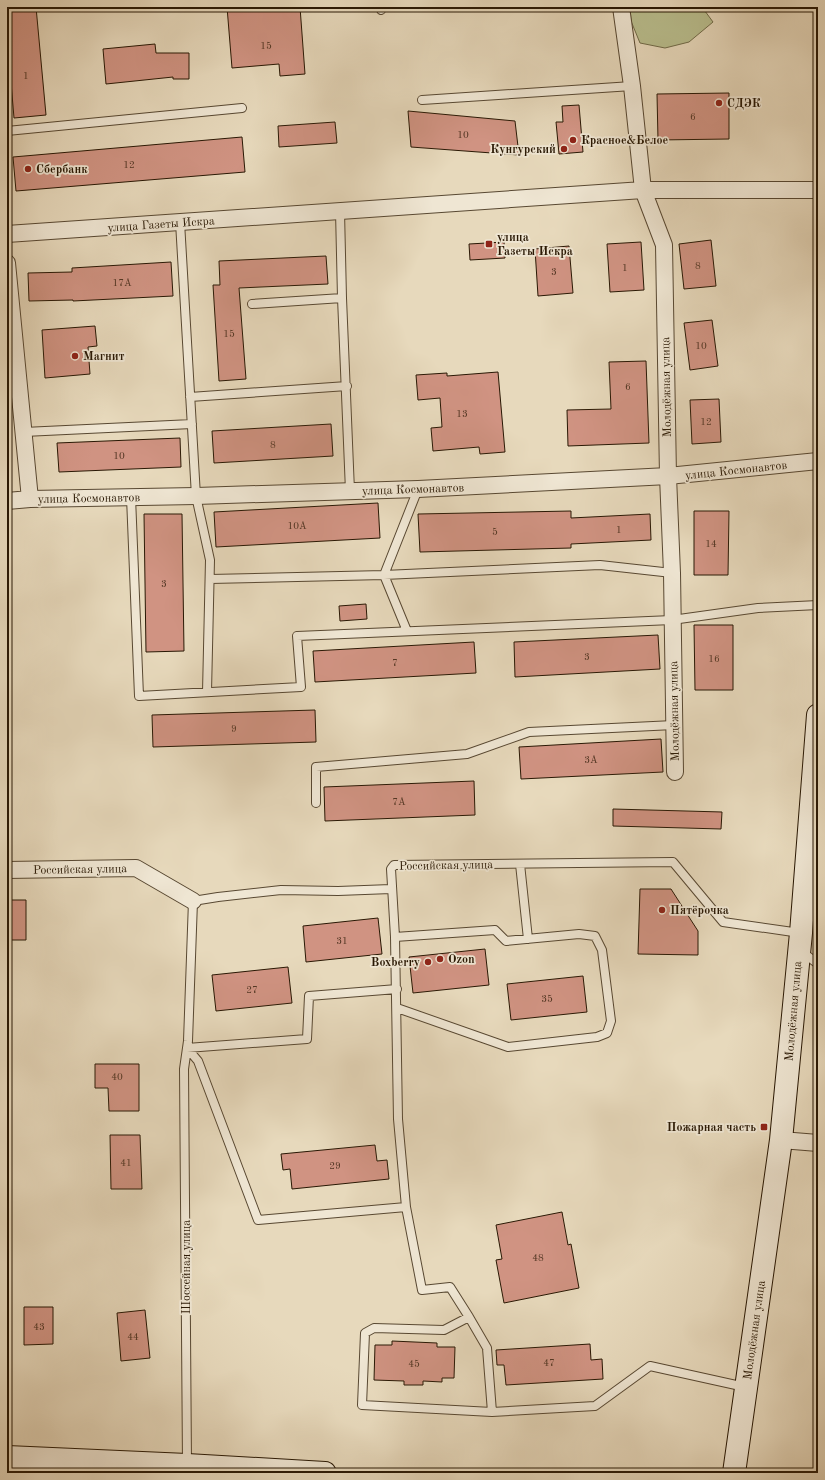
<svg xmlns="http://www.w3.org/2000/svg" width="825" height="1480" viewBox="0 0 825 1480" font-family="'Old Standard TT',serif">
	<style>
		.green { fill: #b9be8e; stroke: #716b49 }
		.building { fill: #d09382; stroke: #291804 }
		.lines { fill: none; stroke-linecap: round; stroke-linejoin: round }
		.lane-casing { stroke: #584832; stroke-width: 10 }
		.street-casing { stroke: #584832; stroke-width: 18 }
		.secondary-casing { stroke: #291804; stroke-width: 24 }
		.lane { stroke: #efe6d3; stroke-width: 8 }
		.street { stroke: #efe6d3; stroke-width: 16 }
		.secondary { stroke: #efe6d3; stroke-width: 22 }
		.poi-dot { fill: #8f2418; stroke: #efe6d3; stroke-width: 1.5 }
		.labels { text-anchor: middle; stroke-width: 3.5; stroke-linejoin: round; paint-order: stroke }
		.number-label { font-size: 10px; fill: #533724 }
		.poi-label { font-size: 12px; font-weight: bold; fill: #291804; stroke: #efe6d3; text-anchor: start }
		.street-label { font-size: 12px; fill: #291804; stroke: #efe6d3 }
	</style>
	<rect width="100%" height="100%" fill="#e7d9bc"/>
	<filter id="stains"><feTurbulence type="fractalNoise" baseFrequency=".005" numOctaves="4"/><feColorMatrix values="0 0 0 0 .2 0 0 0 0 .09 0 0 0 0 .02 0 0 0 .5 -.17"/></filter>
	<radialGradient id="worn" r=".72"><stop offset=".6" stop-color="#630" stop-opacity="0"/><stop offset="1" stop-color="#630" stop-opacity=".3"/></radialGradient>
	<path class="green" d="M 630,7 L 702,7 L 713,22 L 689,42 L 665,48 L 640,43 L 631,21 Z"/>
	<path class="building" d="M 7,7 L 36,7 L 46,115 L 14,118 L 7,35 Z
		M 227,7 L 300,7 L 305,74 L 280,76 L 279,64 L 232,68 Z
		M 155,44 L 156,53 L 189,53 L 189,79 L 173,79 L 173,77 L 106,84 L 103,49 Z
		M 729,93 L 729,139 L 658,140 L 657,94 Z
		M 579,105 L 583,152 L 559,154 L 556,122 L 563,122 L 562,106 Z
		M 408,111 L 515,121 L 519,155 L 411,147 Z
		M 335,122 L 337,143 L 279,147 L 278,126 Z
		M 242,137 L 245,172 L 16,191 L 13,157 Z
		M 711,240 L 716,286 L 684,289 L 679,244 Z
		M 504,242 L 505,258 L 470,260 L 469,244 Z
		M 641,242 L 644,290 L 610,292 L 607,244 Z
		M 569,246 L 573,293 L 538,296 L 535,249 Z
		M 326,256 L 328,284 L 239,288 L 246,379 L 219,381 L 213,285 L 220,285 L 219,261 Z
		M 171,262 L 173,296 L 73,301 L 73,300 L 29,301 L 28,273 L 72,272 L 72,268 Z
		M 712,320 L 718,366 L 690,370 L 684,323 Z
		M 95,326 L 97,346 L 88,347 L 90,374 L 45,378 L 42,330 Z
		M 646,361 L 649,443 L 568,446 L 567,410 L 611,409 L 609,362 Z
		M 498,372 L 505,452 L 480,454 L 479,447 L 433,451 L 431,428 L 442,427 L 440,398 L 418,400 L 416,375 L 447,373 L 447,376 Z
		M 719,399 L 721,442 L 692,444 L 690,400 Z
		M 331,424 L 333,456 L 214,463 L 212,431 Z
		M 180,438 L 181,467 L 59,472 L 57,443 Z
		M 378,503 L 380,538 L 216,547 L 214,512 Z
		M 571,511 L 571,518 L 650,514 L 651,540 L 571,544 L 571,548 L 420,552 L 418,514 Z
		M 694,511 L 729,511 L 728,575 L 694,575 Z
		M 144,514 L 182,514 L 184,651 L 146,652 Z
		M 366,604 L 367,619 L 340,621 L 339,606 Z
		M 694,625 L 733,625 L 733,690 L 695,690 Z
		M 658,635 L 660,669 L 515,677 L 514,642 Z
		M 474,642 L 476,673 L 315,682 L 313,651 Z
		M 315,710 L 316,742 L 153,747 L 152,715 Z
		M 661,739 L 663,772 L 521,779 L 519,747 Z
		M 474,781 L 475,815 L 325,821 L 324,787 Z
		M 613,809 L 722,812 L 721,829 L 613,826 Z
		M 640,889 L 671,889 L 698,931 L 698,955 L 638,954 Z
		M 7,900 L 26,900 L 26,940 L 7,940 Z
		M 378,918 L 382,954 L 306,962 L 303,926 Z
		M 485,949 L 489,985 L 413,993 L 409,957 Z
		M 288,967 L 292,1003 L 216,1011 L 212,975 Z
		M 583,976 L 587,1012 L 511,1020 L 507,984 Z
		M 95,1064 L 139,1064 L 139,1111 L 109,1111 L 108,1088 L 95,1088 Z
		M 110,1135 L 140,1135 L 142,1189 L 111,1189 Z
		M 375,1145 L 377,1161 L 387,1160 L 389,1179 L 292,1189 L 290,1169 L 283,1170 L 281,1154 Z
		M 562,1212 L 568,1245 L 571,1244 L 579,1288 L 504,1303 L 496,1260 L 502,1259 L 496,1225 Z
		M 24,1307 L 53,1307 L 53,1344 L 24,1345 Z
		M 145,1310 L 150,1358 L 121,1361 L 117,1313 Z
		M 392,1341 L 437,1343 L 437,1347 L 455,1347 L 454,1378 L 442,1378 L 442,1382 L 423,1381 L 423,1385 L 404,1385 L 404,1381 L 374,1380 L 375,1345 L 392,1345 Z
		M 590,1344 L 591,1360 L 602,1359 L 603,1379 L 506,1385 L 504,1365 L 497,1365 L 496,1350 Z"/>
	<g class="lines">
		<defs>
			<path id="lane" d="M 380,7 L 381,10
				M 422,100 L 632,86
				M 7,131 L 242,108
				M 340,211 L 342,298 L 350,491
				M 180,222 L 196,496 L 210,560 L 207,692
				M 252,304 L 342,298
				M 190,397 L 347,386
				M 24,432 L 192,424
				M 131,497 L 139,696 L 301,687 L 297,636 L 672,620 L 758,608 L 818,605
				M 210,579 L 384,575 L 600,565 L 672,573
				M 407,631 L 384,575 L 418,489
				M 316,803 L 316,767 L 467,754 L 529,732 L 674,725
				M 520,864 L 528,939
				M 395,937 L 398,1119 L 406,1207 L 422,1290 L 450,1287 L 469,1317 L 487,1348 L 492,1412 L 595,1406 L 650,1366 L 745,1387
				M 801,951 L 818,964
				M 397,989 L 309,996 L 307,1039 L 187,1048 L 198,1061 L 258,1220 L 406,1207
				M 397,1008 L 508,1047 L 597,1037 L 607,1033 L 611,1021 L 602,950 L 595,936 L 579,934 L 506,941 L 495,930 L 395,937 L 391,869 L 394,865 L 673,862 L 723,922 L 800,933
				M 469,1317 L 444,1330 L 374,1328 L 365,1333 L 362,1405 L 492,1412
				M 187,1464 L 184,1069 L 188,1041 L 193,901 L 218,897 L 281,890 L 338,891 L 391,889"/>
			<path id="street" d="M 621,7 L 632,86 L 643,190 L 664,245 L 668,476 L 672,573 L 675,772
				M 7,234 L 643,190 L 818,190
				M 7,263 L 30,499
				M 7,501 L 30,499 L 196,496 L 418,489 L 668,476 L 818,461
				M 7,870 L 136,868 L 193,901
				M 781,1140 L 818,1143"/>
			<path id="secondary" d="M 7,1457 L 187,1465 L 325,1473
				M 734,1473 L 781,1140 L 801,933 L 818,715"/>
		</defs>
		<use href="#lane" class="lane-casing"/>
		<use href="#street" class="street-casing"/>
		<use href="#secondary" class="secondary-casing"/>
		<use href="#lane" class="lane"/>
		<use href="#street" class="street"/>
		<use href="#secondary" class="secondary"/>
	</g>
	<g class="poi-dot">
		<circle cx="719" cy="103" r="4"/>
		<circle cx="573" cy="140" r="4"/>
		<circle cx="564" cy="149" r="4"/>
		<circle cx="28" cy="169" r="4"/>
		<rect x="485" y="240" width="8" height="8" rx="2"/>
		<circle cx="75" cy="356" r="4"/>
		<circle cx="662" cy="910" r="4"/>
		<circle cx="440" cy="959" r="4"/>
		<circle cx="428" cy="962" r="4"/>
		<rect x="760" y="1123" width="8" height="8" rx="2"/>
	</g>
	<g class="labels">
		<g class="number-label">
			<text x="266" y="49">15</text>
			<text x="26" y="79">1</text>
			<text x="693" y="120">6</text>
			<text x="463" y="138">10</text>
			<text x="129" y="168">12</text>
			<text x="698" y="269">8</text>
			<text x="625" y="271">1</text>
			<text x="554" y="275">3</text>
			<text x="122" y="286">17А</text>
			<text x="229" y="337">15</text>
			<text x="701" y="349">10</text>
			<text x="628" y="390">6</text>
			<text x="462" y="417">13</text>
			<text x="706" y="425">12</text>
			<text x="273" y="448">8</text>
			<text x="119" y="459">10</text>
			<text x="297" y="529">10А</text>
			<text x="619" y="533">1</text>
			<text x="495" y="535">5</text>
			<text x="711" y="547">14</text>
			<text x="164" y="587">3</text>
			<text x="587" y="660">3</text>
			<text x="714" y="662">16</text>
			<text x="395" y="666">7</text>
			<text x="234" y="732">9</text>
			<text x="591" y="763">3А</text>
			<text x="399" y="805">7А</text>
			<text x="342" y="944">31</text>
			<text x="252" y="993">27</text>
			<text x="547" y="1002">35</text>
			<text x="117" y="1080">40</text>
			<text x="126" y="1166">41</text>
			<text x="335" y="1169">29</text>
			<text x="538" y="1261">48</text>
			<text x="39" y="1330">43</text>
			<text x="133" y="1340">44</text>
			<text x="549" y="1366">47</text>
			<text x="414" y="1367">45</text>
		</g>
		<g class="poi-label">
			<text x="727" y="107">СДЭК</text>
			<text x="581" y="144">Красное&amp;Белое</text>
			<text x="556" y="153" text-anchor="end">Кунгурский</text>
			<text x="36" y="173">Сбербанк</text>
			<text x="497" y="241">улица<tspan x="497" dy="14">Газеты Искра</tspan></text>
			<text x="83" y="360">Магнит</text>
			<text x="670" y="914">Пятёрочка</text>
			<text x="448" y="963">Ozon</text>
			<text x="420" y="966" text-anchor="end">Boxberry</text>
			<text x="756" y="1131" text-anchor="end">Пожарная часть</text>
		</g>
		<g class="street-label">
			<text transform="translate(161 224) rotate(-4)" y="4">улица Газеты Искра</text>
			<text transform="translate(666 387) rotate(-91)" y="4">Молодёжная улица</text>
			<text transform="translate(736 470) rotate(-6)" y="4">улица Космонавтов</text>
			<text transform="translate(413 489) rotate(-2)" y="4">улица Космонавтов</text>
			<text transform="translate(89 498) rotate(-1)" y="4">улица Космонавтов</text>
			<text transform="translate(674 711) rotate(-91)" y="4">Молодёжная улица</text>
			<text transform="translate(446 865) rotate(-1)" y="4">Российская улица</text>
			<text transform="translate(80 869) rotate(-1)" y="4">Российская улица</text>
			<text transform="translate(793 1011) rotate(-85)" y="4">Молодёжная улица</text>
			<text transform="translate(186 1267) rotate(-90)" y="4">Шоссейная улица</text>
			<text transform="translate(754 1330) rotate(-82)" y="4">Молодёжная улица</text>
		</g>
	</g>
	<rect width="825" height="1480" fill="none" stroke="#e7d9bc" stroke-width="24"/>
	<rect x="8" y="8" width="809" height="1464" fill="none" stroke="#291804" stroke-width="2"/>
	<rect x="12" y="12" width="801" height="1456" fill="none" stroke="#291804"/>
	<rect width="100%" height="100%" filter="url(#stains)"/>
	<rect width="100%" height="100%" fill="url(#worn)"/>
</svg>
